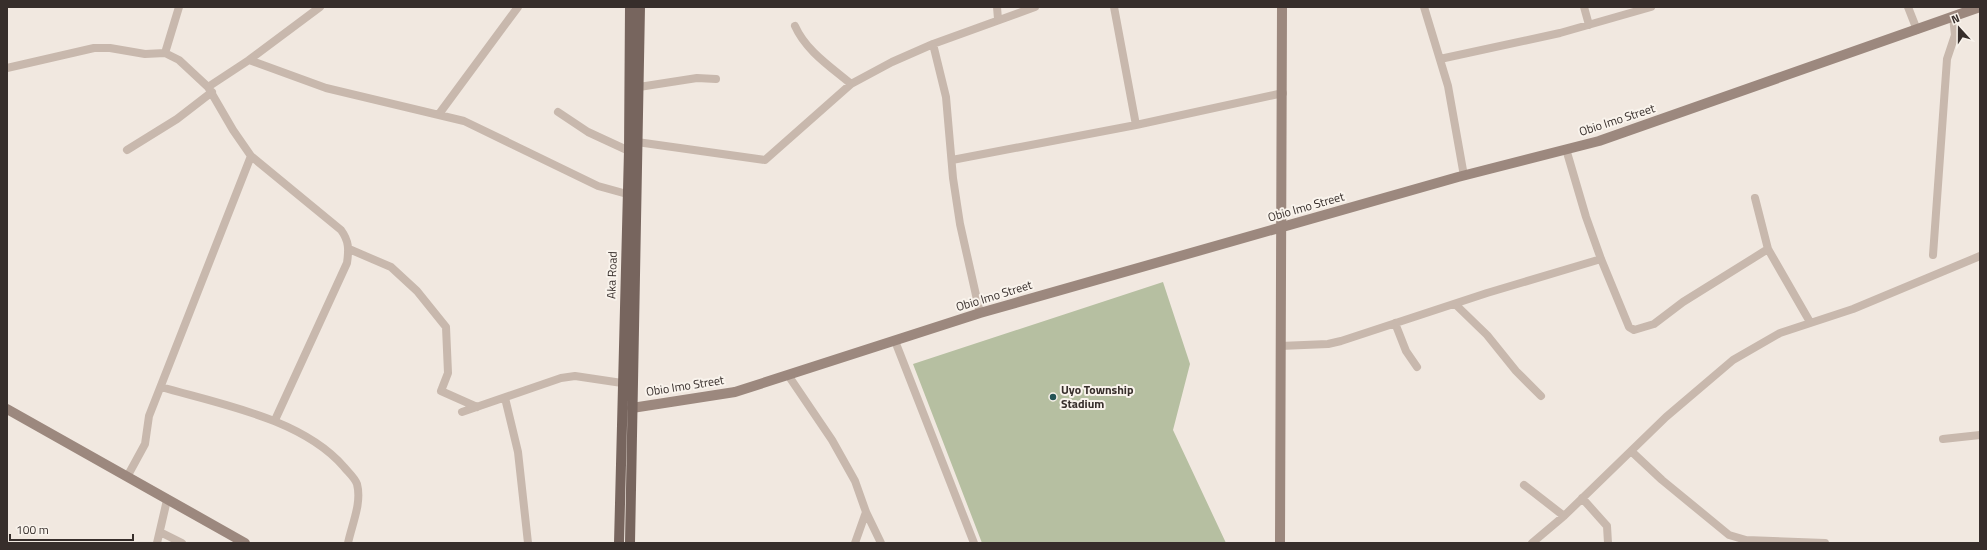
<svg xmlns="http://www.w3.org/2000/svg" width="1987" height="550" viewBox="0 0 1987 550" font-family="'Titillium Web',sans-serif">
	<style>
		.green { fill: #b6bfa1 }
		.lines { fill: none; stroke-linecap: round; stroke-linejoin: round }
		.street { stroke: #c8b8ad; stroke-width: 8 }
		.secondary { stroke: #9c887e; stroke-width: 10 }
		.primary { stroke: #77655e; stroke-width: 10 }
		.poi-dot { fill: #245355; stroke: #f9f3ec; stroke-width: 1.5 }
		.labels { text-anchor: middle; stroke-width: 4; stroke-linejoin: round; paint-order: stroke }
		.street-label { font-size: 12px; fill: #372e2b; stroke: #f9f3ec }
		.poi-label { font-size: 12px; font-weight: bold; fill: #372e2b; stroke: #f9f3ec; text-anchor: start }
	</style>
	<rect width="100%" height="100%" fill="#f1e8e0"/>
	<path class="green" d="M 1163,282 L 1190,364 L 1173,430 L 1226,543 L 982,543 L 913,364 Z"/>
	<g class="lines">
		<path class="street" d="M 997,7 L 998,19
			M 1114,7 L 1136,125
			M 1424,7 L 1448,86 L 1464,176
			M 1584,7 L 1589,25
			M 1908,7 L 1917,30
			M 795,26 C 806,51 831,67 851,84
			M 933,44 L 946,97 L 953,178 L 960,224 L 980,313
			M 165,53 L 179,7
			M 1440,59 L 1560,33 L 1651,7
			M 249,60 L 326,88 L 464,121 L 598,186 L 627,194
			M 7,68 L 94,48 L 110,48 L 145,54 L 165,53 L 179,60 L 208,87 L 249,60 L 320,7
			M 208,87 L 233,130 L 251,156 L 341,230 C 349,241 349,249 347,263 L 275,420
			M 639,87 L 697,78 L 716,79
			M 558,112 L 588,132 L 629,151
			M 439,114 L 518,7
			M 637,142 L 765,160 L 851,84 L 892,62 L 933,44 L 1035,7
			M 1566,149 L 1586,217 L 1601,259 L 1629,327 L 1634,330 L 1654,324 L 1683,302 L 1768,249
			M 127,150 L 177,119 L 212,92
			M 952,160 L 1136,125 L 1283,93
			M 1755,198 L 1768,249 L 1810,322
			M 349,249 L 391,267 L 417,291 L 446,327 L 448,373 L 441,391 L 477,407
			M 1933,255 L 1947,59 L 1955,35 L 1953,17
			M 1455,304 L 1487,335 L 1516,371 L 1541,396
			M 1395,323 L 1406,351 L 1417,367
			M 895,341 L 974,543
			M 1280,346 L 1328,344 L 1341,341 L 1487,293 L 1601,259
			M 788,375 L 832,440 L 855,481 L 866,512 L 881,543
			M 161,387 C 220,404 303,419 344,467 C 348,472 355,478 357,484 C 362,503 352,524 348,543
			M 505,398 L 518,452 L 528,543
			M 462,412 L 561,378 L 575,376 L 622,383
			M 1943,439 L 1980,435
			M 1631,451 L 1662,480 L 1729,535 L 1746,540 L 1825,543
			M 127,477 L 145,444 L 149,416 L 251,156
			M 1524,485 L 1564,516
			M 1582,498 L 1607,526 L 1608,543
			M 160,532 L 182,543
			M 157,543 L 167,500
			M 855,543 L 866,512
			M 1532,543 L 1564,516 L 1666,417 L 1733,360 L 1780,333 L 1853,309 L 1980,256"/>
		<path class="secondary" d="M 632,408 L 735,392 L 980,313 L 1458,177 L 1599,141 L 1980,7
			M 7,409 L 245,543
			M 1280,543 L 1282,7"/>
		<path class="primary" d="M 619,543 L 629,151 L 630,7
			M 630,543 L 640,7"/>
	</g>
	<circle class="poi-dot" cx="1053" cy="397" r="4"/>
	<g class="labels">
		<g class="street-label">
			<text transform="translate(1617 120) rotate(-18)" y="4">Obio Imo Street</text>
			<text transform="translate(1306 207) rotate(-16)" y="4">Obio Imo Street</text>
			<text transform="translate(612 275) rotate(-88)" y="4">Aka Road</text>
			<text transform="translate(994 296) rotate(-17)" y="4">Obio Imo Street</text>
			<text transform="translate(685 386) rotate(-9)" y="4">Obio Imo Street</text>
		</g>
		<g class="poi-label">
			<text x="1061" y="394">Uyo Township<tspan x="1061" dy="14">Stadium</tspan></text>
		</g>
	</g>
	<rect width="1987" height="550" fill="none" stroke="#372e2b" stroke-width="16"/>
	<g transform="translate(1959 28) rotate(339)" stroke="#f9f3ec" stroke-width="3" paint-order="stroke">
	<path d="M0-3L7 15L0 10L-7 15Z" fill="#372e2b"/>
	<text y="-6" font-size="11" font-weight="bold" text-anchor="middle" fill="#372e2b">N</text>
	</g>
	<path d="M10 534v6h123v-6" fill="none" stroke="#372e2b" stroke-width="2"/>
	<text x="16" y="534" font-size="12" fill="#372e2b" stroke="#f9f3ec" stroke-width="3" paint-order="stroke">100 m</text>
</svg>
